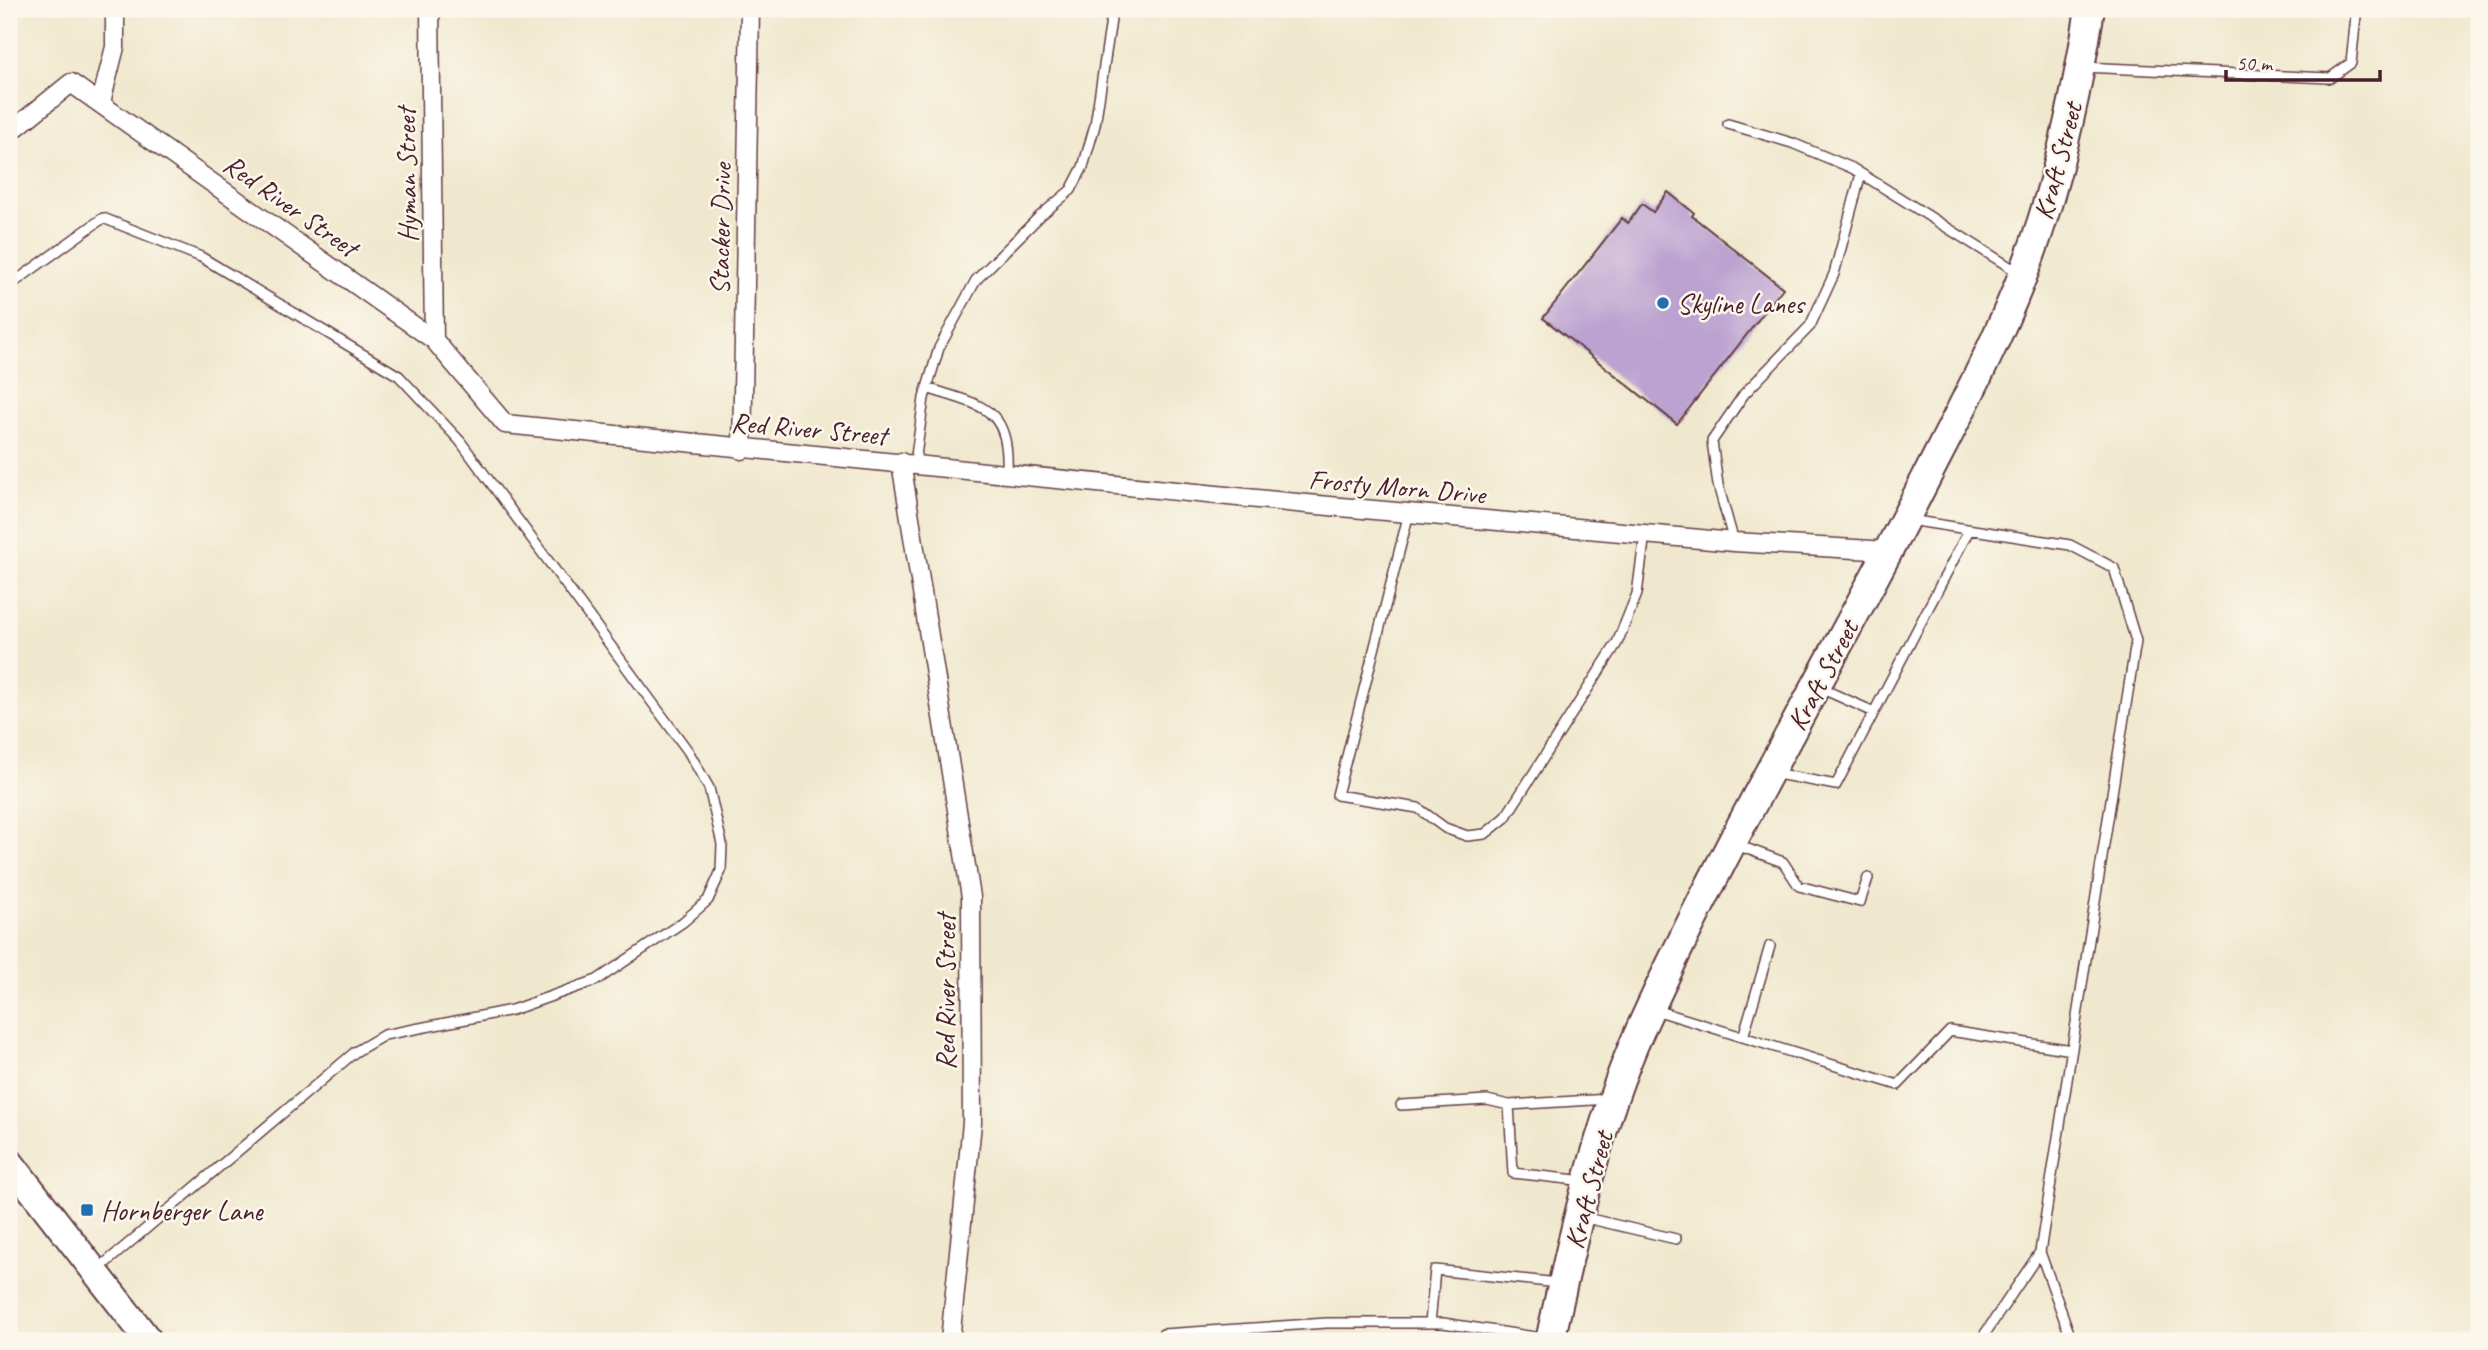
<svg xmlns="http://www.w3.org/2000/svg" width="2488" height="1350" viewBox="0 0 2488 1350" font-family="Caveat,sans-serif">
	<style>
		.building { fill: #bba2d0 }
		.lines { fill: none; stroke-linecap: round; stroke-linejoin: round }
		.service-casing { stroke: #633d43; stroke-width: 12 }
		.minor-casing { stroke: #633d43; stroke-width: 21 }
		.primary-casing { stroke: #633d43; stroke-width: 30 }
		.trunk-casing { stroke: #633d43; stroke-width: 32 }
		.service { stroke: #fff; stroke-width: 9 }
		.minor { stroke: #fff; stroke-width: 18 }
		.primary { stroke: #fff; stroke-width: 26 }
		.trunk { stroke: #fff; stroke-width: 28 }
		.poi-dot { fill: #1f6fb2; stroke: #fbf7ec; stroke-width: 2.5 }
		.labels { text-anchor: middle; stroke-width: 5; stroke-linejoin: round; paint-order: stroke }
		.street-label { font-size: 28px; fill: #4a1f2b; stroke: #fbf7ec }
		.poi-label { font-size: 28px; fill: #4a1f2b; stroke: #fbf7ec; text-anchor: start }
	</style>
	<rect width="100%" height="100%" fill="#fbf7ec"/>
	<filter id="ink" filterUnits="userSpaceOnUse"><feTurbulence type="fractalNoise" baseFrequency=".0143" numOctaves="2"/><feDisplacementMap in="SourceGraphic" scale="14" xChannelSelector="R" yChannelSelector="G"/><feConvolveMatrix kernelMatrix="1 2 1 2 8 2 1 2 1" color-interpolation-filters="sRGB"/></filter>
	<filter id="wash" filterUnits="userSpaceOnUse"><feTurbulence type="fractalNoise" baseFrequency=".00686" numOctaves="4" result="noise"/><feDisplacementMap in="SourceGraphic" scale="28" xChannelSelector="R" yChannelSelector="G"/><feGaussianBlur stdDeviation="1.57" result="paint"/><feColorMatrix in="noise" values="0 0 0 0 0 0 0 0 0 0 0 0 0 0 0 0 0 1.4 0 .05"/><feComposite in="paint" operator="in"/></filter>
	<g filter="url(#wash)">
		<rect width="100%" height="100%" fill="#f0e8ce"/>
		<g id="blocks">
			<path class="building" d="M 1668,192 L 1694,213 L 1692,216 L 1783,288 L 1677,424 L 1543,318 L 1622,218 L 1628,223 L 1642,204 L 1653,212 Z"/>
		</g>
	</g>
	<g filter="url(#ink)">
		<use href="#blocks" fill-opacity="0" stroke="#633d43" stroke-width="2"/>
		<g class="lines">
			<defs>
				<path id="service" d="M 2082,67 L 2330,78 L 2351,63 L 2356,16 L 2350,9
					M 1728,124 L 1792,143 L 1852,168 L 2021,274
					M 9,286 L 103,218 L 201,257 L 399,376 L 460,441 L 688,751 L 709,788 L 722,844 L 721,871 L 708,900 L 683,922 L 597,980 L 512,1010 L 384,1035 L 355,1052 L 96,1271
					M 927,388 C 982,406 1010,406 1007,473
					M 915,463 L 924,398 L 939,348 L 976,280 L 1040,216 L 1071,190 L 1083,167 L 1095,125 L 1111,20
					M 1409,513 L 1337,795 L 1418,808 L 1445,828 L 1467,836 L 1485,834 L 1505,818 L 1617,643 L 1637,594 L 1645,534
					M 1909,520 L 2070,545 L 2114,568 L 2136,641 L 2040,1252 L 2072,1341
					M 1734,542 L 1718,485 L 1712,441 L 1744,394 L 1810,326 L 1834,274 L 1861,174
					M 1818,687 L 1874,712
					M 1772,773 L 1836,785 L 1969,530
					M 1734,844 L 1783,862 L 1799,886 L 1860,902 L 1868,878
					M 1652,1009 L 1898,1085 L 1950,1031 L 2072,1050
					M 1743,1037 L 1770,946
					M 1401,1105 L 1487,1100 L 1509,1105
					M 1585,1181 L 1513,1173 L 1509,1105 L 1610,1099
					M 1582,1217 L 1676,1239
					M 1430,1323 L 1435,1270 L 1558,1283
					M 1163,1334 L 1327,1323 L 1443,1323 L 1548,1339
					M 1980,1341 L 2040,1252"/>
				<path id="minor" d="M 430,9 L 434,340
					M 101,102 L 115,47 L 115,9
					M 9,133 L 71,83 L 434,340 L 505,424 L 1307,504 L 1734,542 L 1889,551
					M 742,450 L 750,9
					M 901,462 L 971,897 L 972,1123 L 950,1341"/>
				<path id="primary" d="M 9,1161 L 149,1341"/>
				<path id="trunk" d="M 1550,1341 C 1573,1236 1597,1126 1641,1028 C 1725,842 1830,667 1922,486 C 1966,400 2013,313 2042,221 C 2064,152 2079,80 2090,9"/>
			</defs>
			<use href="#service" class="service-casing"/>
			<use href="#minor" class="minor-casing"/>
			<use href="#primary" class="primary-casing"/>
			<use href="#trunk" class="trunk-casing"/>
			<use href="#service" class="service"/>
			<use href="#minor" class="minor"/>
			<use href="#primary" class="primary"/>
			<use href="#trunk" class="trunk"/>
		</g>
	</g>
	<g class="poi-dot">
		<circle cx="1663" cy="303" r="7"/>
		<rect x="80" y="1203" width="14" height="14" rx="3.5"/>
	</g>
	<g class="labels">
		<g class="street-label">
			<text transform="translate(2057 161) rotate(-75)" y="10">Kraft Street</text>
			<text transform="translate(406 175) rotate(-91)" y="10">Hyman Street</text>
			<text transform="translate(291 205) rotate(35)" y="10">Red River Street</text>
			<text transform="translate(720 229) rotate(-89)" y="10">Stacker Drive</text>
			<text transform="translate(809 428) rotate(5)" y="10">Red River Street</text>
			<text transform="translate(1397 486) rotate(5)" y="10">Frosty Morn Drive</text>
			<text transform="translate(1822 675) rotate(-62)" y="10">Kraft Street</text>
			<text transform="translate(945 992) rotate(-90)" y="10">Red River Street</text>
			<text transform="translate(1588 1190) rotate(-75)" y="10">Kraft Street</text>
		</g>
		<g class="poi-label">
			<text x="1677" y="313">Skyline Lanes</text>
			<text x="101" y="1220">Hornberger Lane</text>
		</g>
	</g>
	<rect width="2488" height="1350" fill="none" stroke="#fbf7ec" stroke-width="35"/>
	<path d="M2226 70v10h154v-10" fill="none" stroke="#4a1f2b" stroke-width="3.5"/>
	<text x="2236" y="70" font-size="21" fill="#4a1f2b" stroke="#fbf7ec" stroke-width="5" paint-order="stroke">50 m</text>
</svg>
